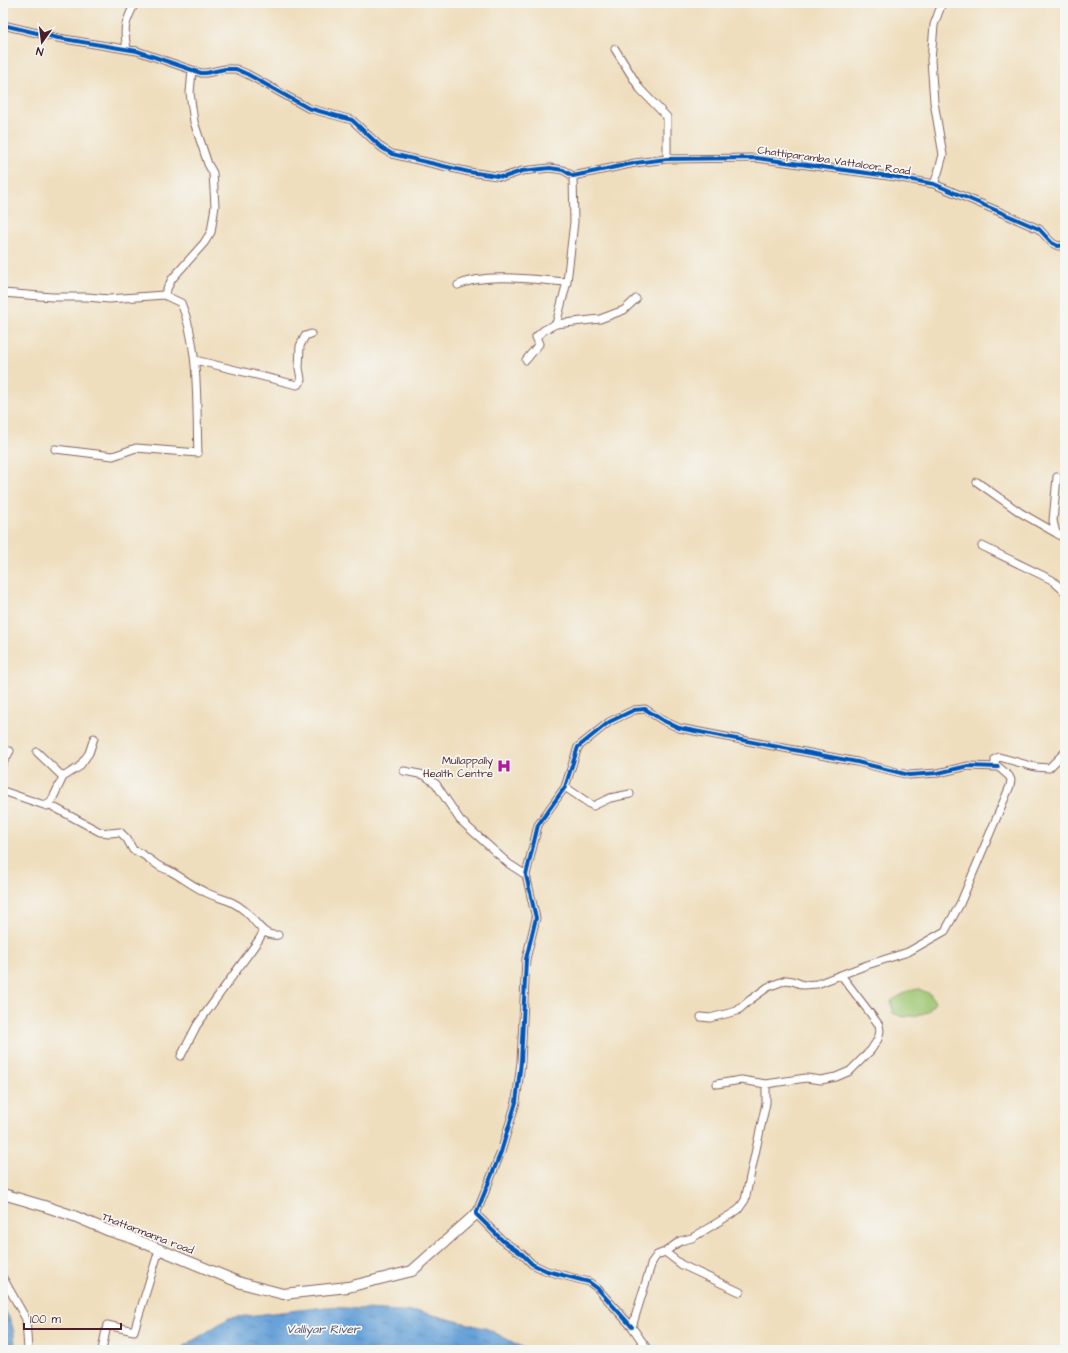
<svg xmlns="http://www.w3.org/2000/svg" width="1068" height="1353" viewBox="0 0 1068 1353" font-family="'Architects Daughter',sans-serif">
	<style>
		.green { fill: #9dc672; stroke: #74724e }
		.water { fill: url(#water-ripples); stroke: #596082 }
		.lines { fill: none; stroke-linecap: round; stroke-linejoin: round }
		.street-casing { stroke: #84625e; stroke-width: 9 }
		.secondary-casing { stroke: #84625e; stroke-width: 12 }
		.street { stroke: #fff; stroke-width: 7 }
		.secondary { stroke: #fff; stroke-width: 10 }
		.cycleway-casing { stroke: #f6f6f2; stroke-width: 6 }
		.cycleway { stroke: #0057b8; stroke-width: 4 }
		.labels { text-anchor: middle; stroke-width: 3.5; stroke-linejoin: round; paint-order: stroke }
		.street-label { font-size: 11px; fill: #4a1f2b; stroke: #f6f6f2 }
		.poi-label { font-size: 11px; fill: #4a1f2b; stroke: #f6f6f2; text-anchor: end }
		.water-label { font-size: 12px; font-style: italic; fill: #565370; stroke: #f6f6f2 }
	</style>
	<defs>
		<pattern id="water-ripples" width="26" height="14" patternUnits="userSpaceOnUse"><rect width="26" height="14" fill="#68a2d8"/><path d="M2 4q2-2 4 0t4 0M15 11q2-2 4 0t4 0" fill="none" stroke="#5883af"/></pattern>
	</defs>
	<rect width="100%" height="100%" fill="#f6f6f2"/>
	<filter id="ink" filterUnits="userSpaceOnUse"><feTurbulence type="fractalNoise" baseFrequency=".025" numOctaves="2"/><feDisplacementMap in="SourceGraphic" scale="8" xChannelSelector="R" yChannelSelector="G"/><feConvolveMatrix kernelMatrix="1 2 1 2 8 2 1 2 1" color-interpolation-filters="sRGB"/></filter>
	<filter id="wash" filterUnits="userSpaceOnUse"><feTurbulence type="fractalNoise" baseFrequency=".012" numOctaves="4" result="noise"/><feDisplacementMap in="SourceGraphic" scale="16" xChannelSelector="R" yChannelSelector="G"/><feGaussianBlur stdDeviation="0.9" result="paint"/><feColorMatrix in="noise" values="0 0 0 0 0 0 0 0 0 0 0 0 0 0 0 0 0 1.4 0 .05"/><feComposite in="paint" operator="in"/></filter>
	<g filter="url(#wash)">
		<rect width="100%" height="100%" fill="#efdebd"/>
		<path class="green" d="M 919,989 L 930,994 L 935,1002 L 928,1012 L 918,1015 L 903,1017 L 893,1013 L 891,1001 L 910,990 Z"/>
		<path class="water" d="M 326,1307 L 421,1312 L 488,1329 L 527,1350 L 178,1350 L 229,1318 Z
			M 3,1308 C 13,1320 15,1335 15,1350 L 3,1350 Z"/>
	</g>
	<g filter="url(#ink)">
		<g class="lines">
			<defs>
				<path id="street" d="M 3,25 L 58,38 L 137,51 L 201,73 L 206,73 L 225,69 L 236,69 L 247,74 L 308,108 L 352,120 L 382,148 L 392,154 L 469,172 L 504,177 L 522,171 L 550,168 L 563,170 L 573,176 L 635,163 L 667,159 L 756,158 L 896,177 L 934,184 L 993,209 L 1039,229 L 1052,243 L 1058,246 L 1065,245
					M 127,49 C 123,27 125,23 135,3
					M 615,49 L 640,89 L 667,117 L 667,159
					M 934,184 L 938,173 L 943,155 L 934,102 L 931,60 L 934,25 L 942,3
					M 458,285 C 487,272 536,280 567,282
					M 3,293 L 52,297 L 87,297 L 109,299 L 164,295 L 181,303 C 200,347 196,406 198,453 L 136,448 L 113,456 L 55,449
					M 164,295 L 172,279 L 204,243 L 211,232 L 215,206 L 213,173 L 208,164 L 194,122 L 190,93 L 192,70
					M 556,324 L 567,282 L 574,222 L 573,176
					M 195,360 L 297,385 L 300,383 L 301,379 L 299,368 L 300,346 L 305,336 L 311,334
					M 526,360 L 539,344 L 536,337 L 544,330 L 556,324 L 600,319 L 624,310 L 636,299
					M 1057,477 L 1053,521 L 1056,533 L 1065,539
					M 977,482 L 1021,513 L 1056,533
					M 982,546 L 1052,580 L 1065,592
					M 37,752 L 63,777
					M 3,763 L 10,751
					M 404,771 L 424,775 L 436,784 L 460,820 L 509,864 L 526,875
					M 565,787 L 593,806 L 610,798 L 630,794
					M 3,791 L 47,806 L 51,802 L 63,777 L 79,767 L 89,753 L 94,738
					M 48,804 L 100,832 L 110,833 L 120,832 L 127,839 L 133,850 C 143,853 150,860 159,866 C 162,868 166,869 170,871 C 183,878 194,887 207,893 C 222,900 231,899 245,911 C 255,919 263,938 278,935
					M 701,1017 L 710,1018 L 737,1011 L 750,1000 L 768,987 L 786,980 L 793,981 L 803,985 L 817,984 L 867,965 L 908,952 L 945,931 L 960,904 L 1010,786 L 1011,780 L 1009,776 L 995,764 L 995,759 L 999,757 L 1035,767 L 1049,768 L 1065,752
					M 181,1056 L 197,1025 L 258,941 L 264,931
					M 717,1084 L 741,1080 L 766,1084 L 806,1078 L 821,1080 L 836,1077 L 850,1071 L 871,1050 L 878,1039 L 880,1031 L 879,1025 L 873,1017 L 841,975
					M 665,1252 L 682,1265 L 740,1292
					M 3,1278 L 26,1319 L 28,1350
					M 632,1327 L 597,1288 L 589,1282 L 547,1271 L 532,1264 L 522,1254 L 503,1241 L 476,1214 L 501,1152 L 516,1102 L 521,1062 L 526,959 L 536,918 L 526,875 L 538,825 L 565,787 L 578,747 L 609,722 L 634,710 L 645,709 L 662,720 L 679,728 L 857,762 L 909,775 L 938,773 L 968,766 L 998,767
					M 102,1350 L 107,1325 L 134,1331 L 159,1250
					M 648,1350 L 632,1327 L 652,1262 L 657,1255 L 665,1252 L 680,1241 L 692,1238 L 738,1210 L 745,1200 L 766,1103 L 766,1084"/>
				<path id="secondary" d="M 3,1194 L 44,1206 L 74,1216 L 107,1230 L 132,1238 L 241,1283 L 283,1294 L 348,1287 L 412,1271 L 476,1214"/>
			</defs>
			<use href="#street" class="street-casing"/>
			<use href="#secondary" class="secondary-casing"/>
			<use href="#street" class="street"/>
			<use href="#secondary" class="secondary"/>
			<defs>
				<path id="cycleway" d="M 3,25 L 58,38 L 137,51 L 201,73 L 206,73 L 225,69 L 236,69 L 247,74 L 308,108 L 352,120 L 382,148 L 392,154 L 469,172 L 504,177 L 522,171 L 550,168 L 563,170 L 573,176 L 635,163 L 667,159 L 756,158 L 896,177 L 934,184 L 993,209 L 1039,229 L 1052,243 L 1058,246 L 1065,245
					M 632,1327 L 597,1288 L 589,1282 L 547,1271 L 532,1264 L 522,1254 L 503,1241 L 476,1214 L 501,1152 L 516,1102 L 521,1062 L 526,959 L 536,918 L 526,875 L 538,825 L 565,787 L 578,747 L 609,722 L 634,710 L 645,709 L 662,720 L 679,728 L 857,762 L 909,775 L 938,773 L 968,766 L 998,767"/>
			</defs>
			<use href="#cycleway" class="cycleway-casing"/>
			<use href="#cycleway" class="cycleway"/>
		</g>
	</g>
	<defs>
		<symbol id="hospital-bare" viewBox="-9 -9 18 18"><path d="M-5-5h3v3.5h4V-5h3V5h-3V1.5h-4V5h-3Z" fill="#b5179e" stroke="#f6f6f2" stroke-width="2.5" paint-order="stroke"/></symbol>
	</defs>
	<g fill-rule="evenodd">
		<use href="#hospital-bare" x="494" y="756" width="20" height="20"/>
	</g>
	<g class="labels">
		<g class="street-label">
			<text transform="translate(834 160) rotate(8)" y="4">Chattiparamba Vattaloor Road</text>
			<text transform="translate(148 1233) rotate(21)" y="4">Thattarmanna road</text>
		</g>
		<g class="poi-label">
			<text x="493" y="764">Mullappally<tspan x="493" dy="13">Health Centre</tspan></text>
		</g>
		<g class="water-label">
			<text x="323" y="1333">Valliyar River</text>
		</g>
	</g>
	<rect width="1068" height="1353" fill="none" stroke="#f6f6f2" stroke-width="16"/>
	<g transform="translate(42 42) rotate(194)" stroke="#f6f6f2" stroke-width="3" paint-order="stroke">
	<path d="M0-3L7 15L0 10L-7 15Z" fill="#4a1f2b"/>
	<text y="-6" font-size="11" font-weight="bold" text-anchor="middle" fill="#4a1f2b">N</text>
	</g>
	<path d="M24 1323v6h97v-6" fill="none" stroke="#4a1f2b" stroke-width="2"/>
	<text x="30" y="1323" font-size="12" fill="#4a1f2b" stroke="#f6f6f2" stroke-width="3" paint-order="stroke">100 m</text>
</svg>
